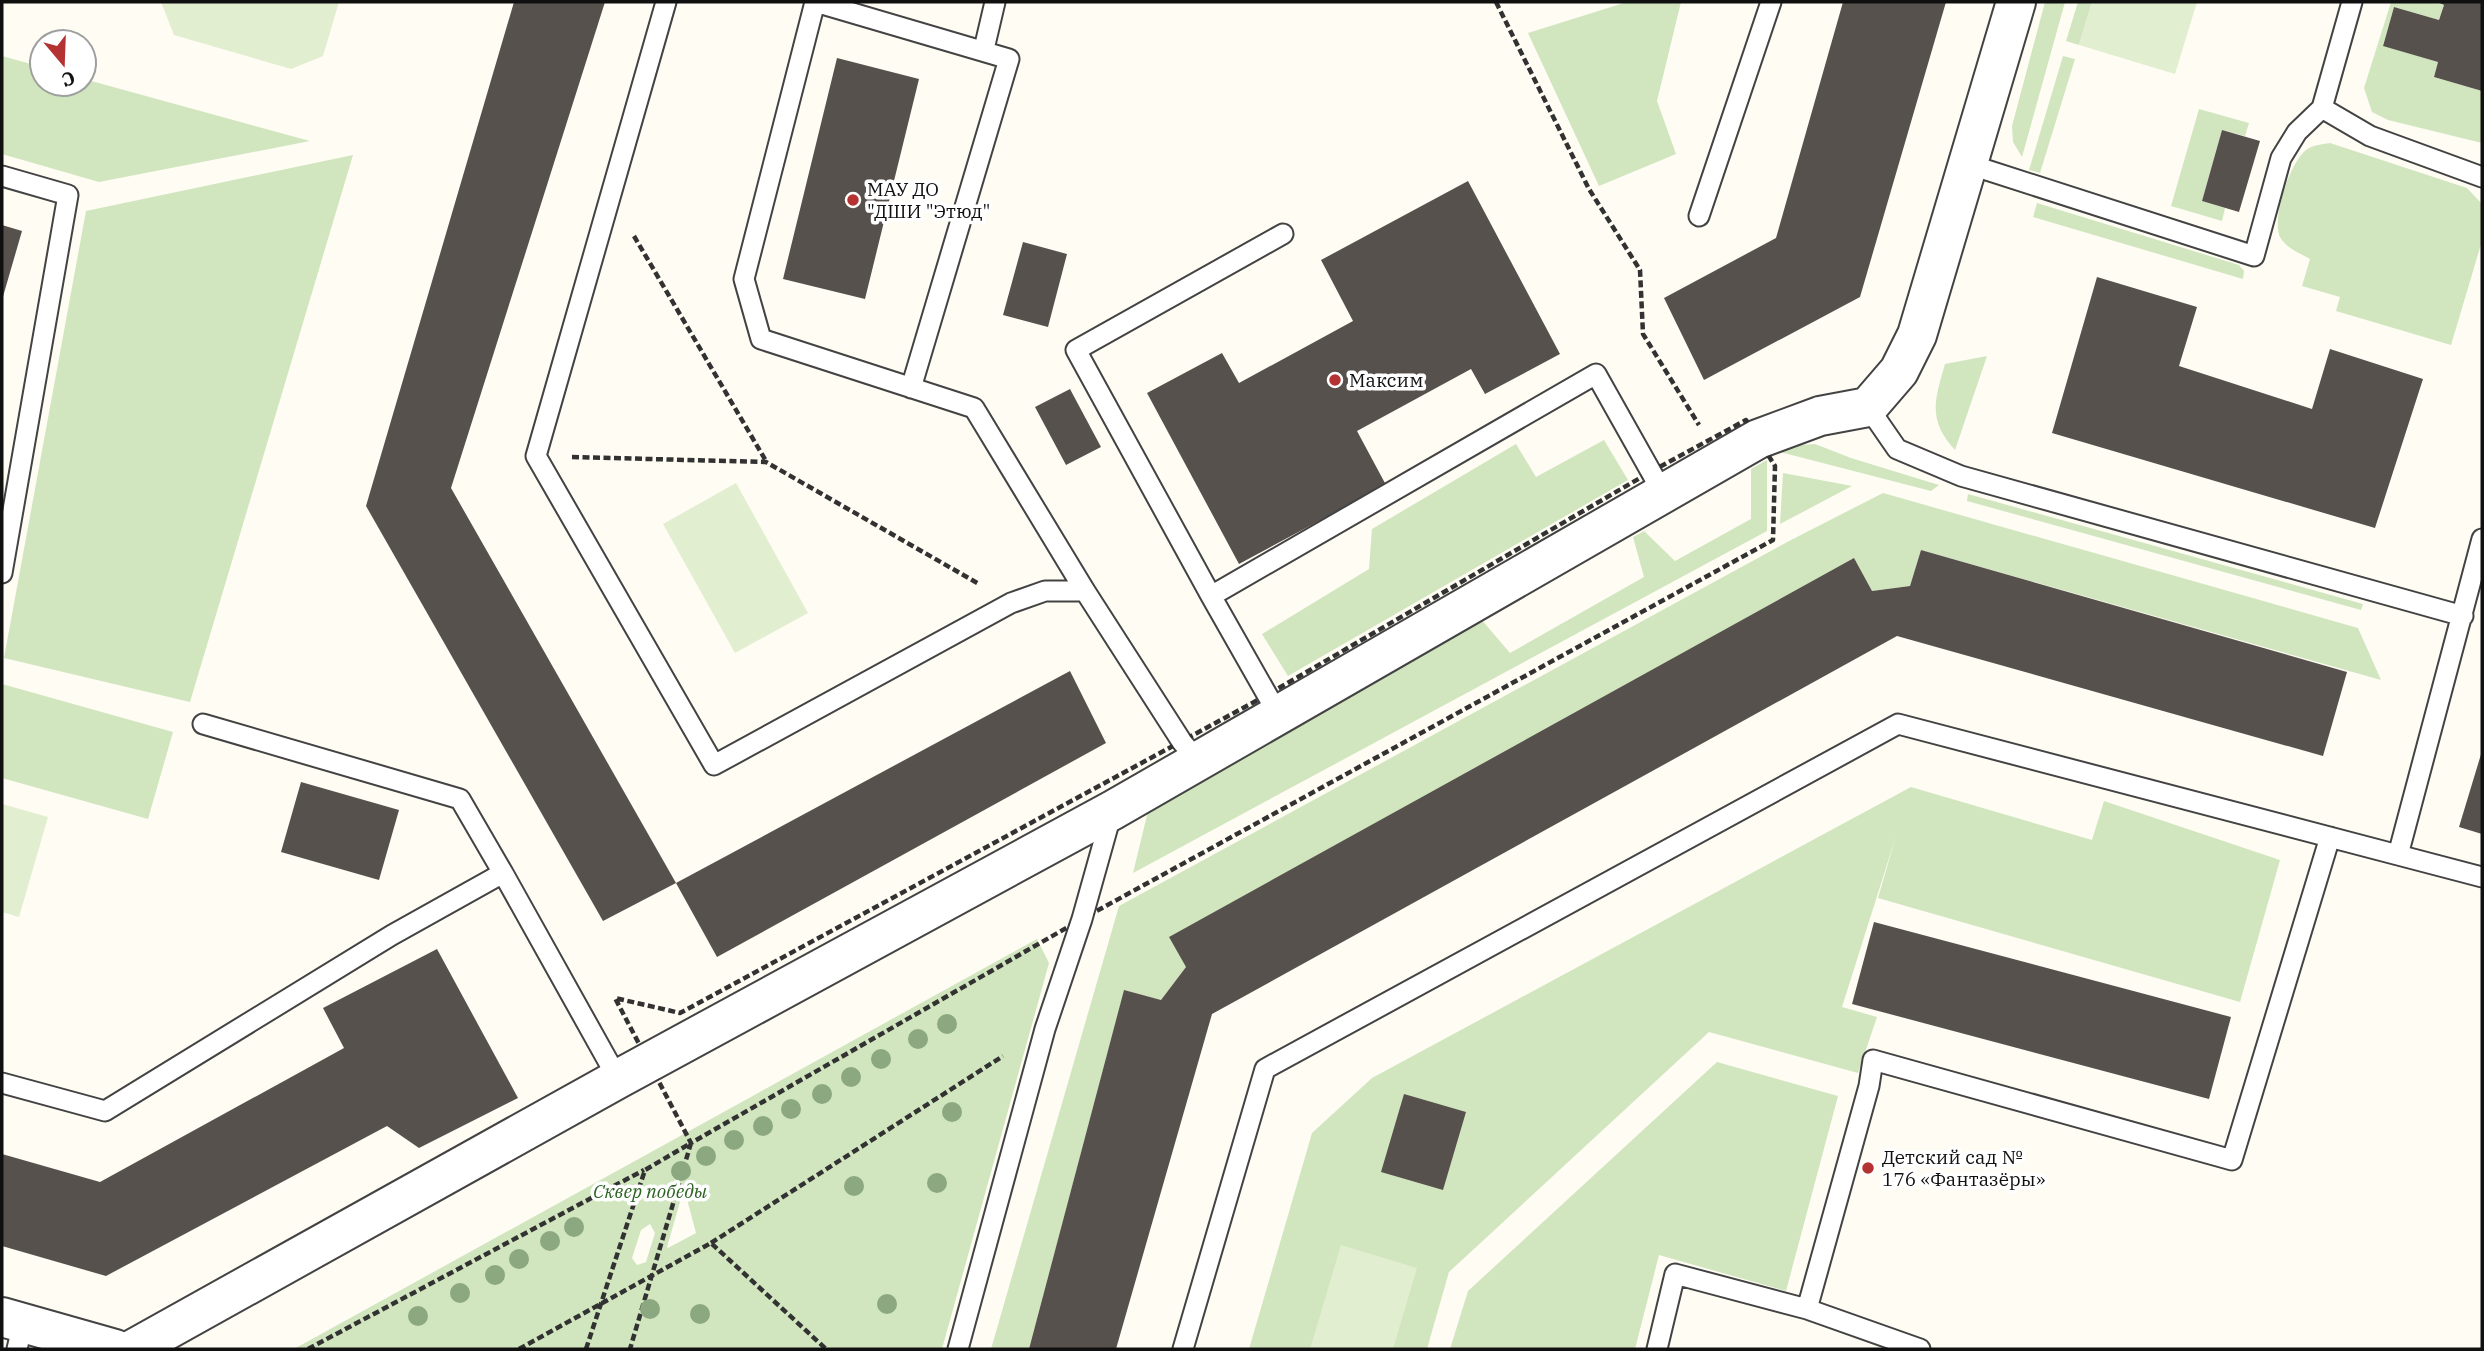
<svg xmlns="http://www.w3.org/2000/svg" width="2484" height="1351" viewBox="0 0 2484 1351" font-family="'IBM Plex Serif',serif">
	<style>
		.green { fill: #d1e6bf; fill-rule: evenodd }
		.pitch { fill: #e2eed0 }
		.building { fill: #57514d }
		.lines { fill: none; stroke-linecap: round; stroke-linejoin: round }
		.lane-casing { stroke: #434343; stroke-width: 23 }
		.street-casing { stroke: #434343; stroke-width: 42 }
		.path { stroke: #323232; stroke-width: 4.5; stroke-dasharray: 7 3.5; stroke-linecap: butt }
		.lane { stroke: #fff; stroke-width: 19 }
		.street { stroke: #fff; stroke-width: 38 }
		.tree { fill: #8ca881 }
		.poi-dot { fill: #b53232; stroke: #fff; stroke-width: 2.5 }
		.labels { text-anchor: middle; stroke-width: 7; stroke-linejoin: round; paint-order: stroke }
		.poi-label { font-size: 19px; fill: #101010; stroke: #fff; text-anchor: start }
		.park-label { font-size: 19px; font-style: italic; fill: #2e6324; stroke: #fff }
	</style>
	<rect width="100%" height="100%" fill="#fefcf3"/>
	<path class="green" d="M 1627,2 L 1681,2 L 1657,101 L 1676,154 L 1599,186 L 1528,33 Z
		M 2045,2 L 2065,2 L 2022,157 L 2013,142 L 2012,126 Z
		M 2078,2 L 2092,2 L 2079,45 L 2066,41 Z
		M 2391,2 L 2434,2 L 2444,5 L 2439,20 L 2394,7 L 2383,45 L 2438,62 L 2434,77 L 2482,91 L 2482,143 L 2388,120 L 2372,112 L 2364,88 Z
		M 2,56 L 42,67 L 42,84 L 84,84 L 84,79 L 310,141 L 99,182 L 2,154 Z
		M 2063,56 L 2075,59 L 2040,173 L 2029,170 Z
		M 2199,109 L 2249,123 L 2245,136 L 2222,130 L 2202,201 L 2225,208 L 2222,221 L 2171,206 Z
		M 2330,143 L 2467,188 L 2482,204 L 2482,241 L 2451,345 L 2336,311 L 2340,297 L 2302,286 L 2310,259 C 2300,253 2287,249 2280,237 C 2271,219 2291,157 2309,148 C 2315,145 2324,144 2330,143 Z
		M 353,155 L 190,702 L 4,658 L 86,211 Z
		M 2037,203 L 2239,265 L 2244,271 L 2243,279 L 2033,217 Z
		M 1987,356 L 1955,450 C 1927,420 1935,399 1945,364 Z
		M 1604,440 L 1628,480 L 1288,676 L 1262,634 L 1369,569 L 1372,529 L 1516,444 L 1536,477 Z
		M 1815,444 L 1851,458 L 1939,485 L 1931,491 L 1780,452 L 1801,445 Z
		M 1767,460 L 1767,531 L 1133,873 L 1149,807 L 1481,619 L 1510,653 L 1644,577 L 1633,537 L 1644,531 L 1675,561 L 1751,519 L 1751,469 Z
		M 1783,473 L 1852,486 L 1780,524 Z
		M 1883,493 L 2358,628 L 2381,680 L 1921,550 L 1910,586 L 1872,591 L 1853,559 L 1170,937 L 1186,967 L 1161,1000 L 1124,991 L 1029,1349 L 991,1349 L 1119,906 L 1791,540 Z
		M 1968,494 L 2363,604 L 2361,610 L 1967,501 Z
		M 2,684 L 173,732 L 148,819 L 2,778 Z
		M 1911,787 L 2092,840 L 2104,801 L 2280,860 L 2240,1002 L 1878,898 L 1896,836 L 1842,1007 L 1877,1017 L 1858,1073 L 1709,1032 L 1449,1272 L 1427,1349 L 1249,1349 L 1312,1133 L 1372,1078 Z
		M 1037,939 L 1049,963 L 942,1349 L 294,1349 ZM 684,1188 L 696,1233 L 668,1248 L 667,1247 ZM 650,1224 L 655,1233 L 646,1262 L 637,1265 L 632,1258 L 641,1230 Z
		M 1717,1062 L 1838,1096 L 1786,1291 L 1659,1255 L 1635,1349 L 1450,1349 L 1468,1291 Z"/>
	<path class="pitch" d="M 161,2 L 339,2 L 323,56 L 291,69 L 174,35 Z
		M 2092,2 L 2197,2 L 2175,74 L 2079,45 Z
		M 736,483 L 808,613 L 735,653 L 663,524 Z
		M 2,804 L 48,817 L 19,917 L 2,912 Z
		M 1341,1245 L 1417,1268 L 1393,1349 L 1310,1349 Z"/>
	<path class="building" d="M 514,2 L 605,2 L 451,488 L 676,883 L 603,921 L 366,506 Z
		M 1843,2 L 1946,2 L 1860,297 L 1704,380 L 1664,298 L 1776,238 Z
		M 2437,2 L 2482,2 L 2482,91 L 2434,77 L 2438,62 L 2383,46 L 2394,7 L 2439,20 L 2444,5 Z
		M 837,58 L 919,79 L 865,299 L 783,279 Z
		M 2222,130 L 2260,141 L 2239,212 L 2202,201 Z
		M 1468,181 L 1560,354 L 1485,394 L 1471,369 L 1357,431 L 1386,485 L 1239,564 L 1147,393 L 1222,353 L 1239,383 L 1353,321 L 1321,260 Z
		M 2,225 L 22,231 L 2,300 Z
		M 1023,242 L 1067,254 L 1048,327 L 1003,315 Z
		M 2097,277 L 2197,307 L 2179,366 L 2312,409 L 2330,349 L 2423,379 L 2375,528 L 2052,433 Z
		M 1070,389 L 1101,447 L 1066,465 L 1035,407 Z
		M 1921,550 L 2347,672 L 2323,756 L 1897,636 L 1212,1014 L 1116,1349 L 1029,1349 L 1124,990 L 1161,1000 L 1186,967 L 1169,937 L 1854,558 L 1872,591 L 1910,586 Z
		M 1070,671 L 1106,743 L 717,957 L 676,883 Z
		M 2482,751 L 2482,834 L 2459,827 Z
		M 301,782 L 399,810 L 379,880 L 281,852 Z
		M 1874,922 L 2231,1017 L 2209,1099 L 1852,1004 Z
		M 437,949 L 518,1098 L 419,1148 L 387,1126 L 106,1276 L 2,1246 L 2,1154 L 100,1182 L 344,1048 L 323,1008 Z
		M 1404,1094 L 1466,1112 L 1443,1190 L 1381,1172 Z"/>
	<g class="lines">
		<defs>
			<path id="lane" d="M 666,2 L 536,456 L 714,765 L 1011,603 L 1045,591 L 1085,591
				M 2352,2 L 2322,108 L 2370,136 L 2482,177
				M 984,49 L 995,2
				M 1968,164 L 2254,256 L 2281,158 L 2297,132 L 2322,108
				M 2,176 L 68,195 L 2,573
				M 1699,216 L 1771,2
				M 911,388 L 1009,59 L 815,2 L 744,279 L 761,339 L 974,408 L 1085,591 L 1182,742 L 1197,760
				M 1868,407 L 1897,449 L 1961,476 L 2463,616
				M 2482,539 L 2398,855 L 2482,877
				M 1211,596 L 1596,374 L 1664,495
				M 1278,714 L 1211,596 L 1076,350 L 1283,234
				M 203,724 L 460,799 L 503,873
				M 2,1083 L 105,1111 L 392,935 L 503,873 L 618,1079
				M 1807,1309 L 1920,1349
				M 17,1349 L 23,1323
				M 958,1349 L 1045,1029 L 1082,919 L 1112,812
				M 1183,1349 L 1265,1069 L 1898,724 L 2398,855
				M 1657,1349 L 1675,1274 L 1807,1309 L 1869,1086 L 1873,1060 L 2232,1160 L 2330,837"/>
			<path id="street" d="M 2,1317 L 115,1349
				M 133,1349 L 618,1079 L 1113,810 L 1758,439 L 1820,416 L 1868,407 L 1899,371 L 1917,335 L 2016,2"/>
		</defs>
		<use href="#lane" class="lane-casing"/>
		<use href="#street" class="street-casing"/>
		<path class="path" d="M 1496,2 L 1589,189 L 1640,270 L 1643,334 L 1699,425
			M 634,236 L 766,461
			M 1746,420 L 1775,466 L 1773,540 L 1082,919 L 691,1143 L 615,998 L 680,1013 L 1267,695 L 1652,471 Z
			M 572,457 L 766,462 L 979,584
			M 711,1243 L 1003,1056
			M 308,1349 L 644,1170
			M 519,1349 L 711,1243 L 826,1349
			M 586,1349 L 645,1170 L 691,1143 L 630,1349"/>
		<use href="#lane" class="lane"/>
		<use href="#street" class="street"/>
	</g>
	<g class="tree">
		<circle cx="947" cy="1024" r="10"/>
		<circle cx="918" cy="1039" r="10"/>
		<circle cx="881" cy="1059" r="10"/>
		<circle cx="851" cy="1077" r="10"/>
		<circle cx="822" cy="1094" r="10"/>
		<circle cx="791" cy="1109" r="10"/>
		<circle cx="952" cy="1112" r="10"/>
		<circle cx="763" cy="1126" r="10"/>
		<circle cx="734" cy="1140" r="10"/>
		<circle cx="706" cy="1156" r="10"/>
		<circle cx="681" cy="1171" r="10"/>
		<circle cx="937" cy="1183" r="10"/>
		<circle cx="854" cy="1186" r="10"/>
		<circle cx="574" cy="1227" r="10"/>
		<circle cx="550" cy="1241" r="10"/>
		<circle cx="519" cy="1259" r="10"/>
		<circle cx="495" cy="1275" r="10"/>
		<circle cx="460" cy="1293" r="10"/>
		<circle cx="887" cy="1304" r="10"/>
		<circle cx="650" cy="1309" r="10"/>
		<circle cx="700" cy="1314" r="10"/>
		<circle cx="418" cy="1316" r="10"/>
	</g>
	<g class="poi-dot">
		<circle cx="853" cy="200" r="7"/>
		<circle cx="1335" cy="380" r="7"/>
		<circle cx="1868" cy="1168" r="7"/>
	</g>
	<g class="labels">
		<g class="poi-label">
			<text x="867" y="196">МАУ ДО<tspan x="867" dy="22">"ДШИ "Этюд"</tspan></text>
			<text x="1349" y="387">Максим</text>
			<text x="1882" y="1164">Детский сад №<tspan x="1882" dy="22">176 «Фантазёры»</tspan></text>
		</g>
		<g class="park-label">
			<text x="650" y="1198">Сквер победы</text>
		</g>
	</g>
	<rect width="2484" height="1351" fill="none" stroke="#101010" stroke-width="7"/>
	<g transform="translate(63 63) rotate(161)"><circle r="33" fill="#ffffff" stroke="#9f9f9f" stroke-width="2"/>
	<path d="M0-5L12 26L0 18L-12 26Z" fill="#b53232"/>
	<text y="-10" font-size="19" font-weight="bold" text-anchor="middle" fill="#101010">С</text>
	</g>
</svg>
